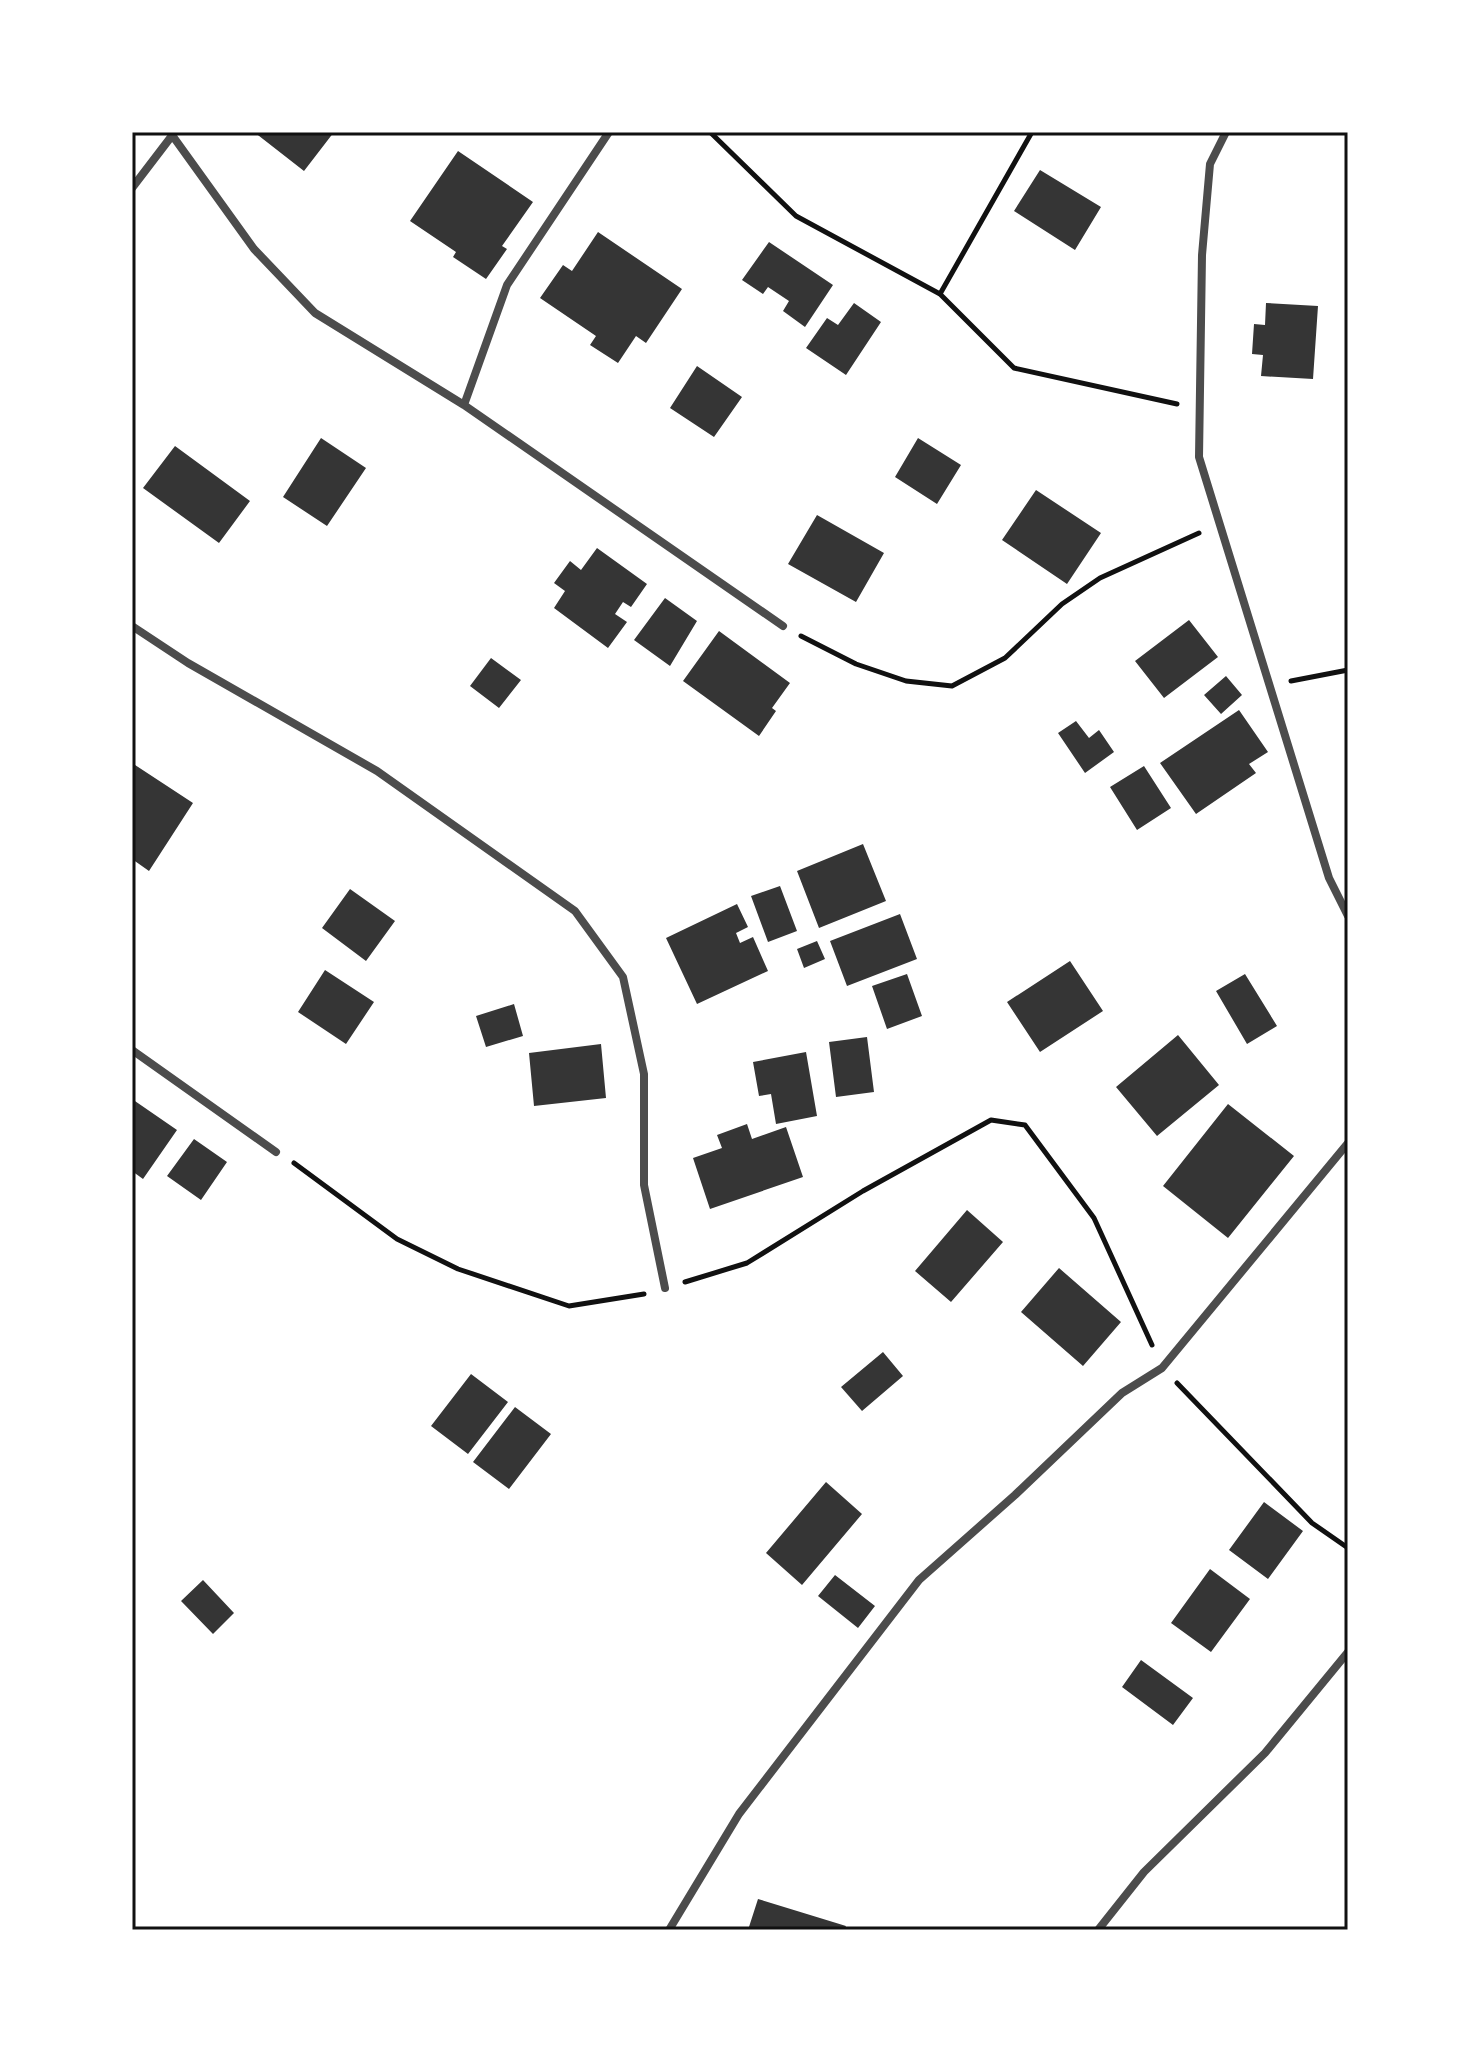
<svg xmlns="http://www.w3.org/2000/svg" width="1480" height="2062" viewBox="0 0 1480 2062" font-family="Manrope,sans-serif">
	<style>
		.building { fill: #353535 }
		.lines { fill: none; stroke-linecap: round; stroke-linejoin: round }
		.path { stroke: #111; stroke-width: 5 }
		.minor { stroke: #4c4c4c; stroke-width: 8 }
		.neatline { fill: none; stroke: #111; stroke-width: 3 }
	</style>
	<rect width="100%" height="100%" fill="#fff"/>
	<path class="building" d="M 254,132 L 334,132 L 304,171 Z
		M 458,151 L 533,202 L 502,246 L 507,249 L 486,279 L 453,257 L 456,252 L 410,221 Z
		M 1040,170 L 1101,207 L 1075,250 L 1014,211 Z
		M 598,232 L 682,289 L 646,343 L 636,336 L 618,363 L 590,345 L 596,336 L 540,298 L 563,265 L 572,271 Z
		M 769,242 L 833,285 L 805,327 L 783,311 L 789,301 L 768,287 L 763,294 L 742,280 Z
		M 854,303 L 881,322 L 846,375 L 806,348 L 827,318 L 838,325 Z
		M 1266,303 L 1318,306 L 1313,379 L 1261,376 L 1263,355 L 1252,354 L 1254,324 L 1265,325 Z
		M 697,366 L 742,397 L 714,437 L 670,408 Z
		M 321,438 L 366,468 L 327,526 L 283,497 Z
		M 918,438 L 961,465 L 937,504 L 895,477 Z
		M 175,446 L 250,501 L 219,543 L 143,488 Z
		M 1036,490 L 1101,533 L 1067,584 L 1002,540 Z
		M 817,515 L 884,553 L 856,602 L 788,564 Z
		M 597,548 L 647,584 L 631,607 L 623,602 L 615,614 L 627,622 L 608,648 L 554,608 L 565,591 L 554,583 L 570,561 L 581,570 Z
		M 665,598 L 697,621 L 670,666 L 634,640 Z
		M 1189,620 L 1218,657 L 1164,698 L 1135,661 Z
		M 719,631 L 790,683 L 772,708 L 776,711 L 759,736 L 683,681 Z
		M 491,658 L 521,680 L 499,708 L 470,686 Z
		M 1226,676 L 1242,695 L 1221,714 L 1204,695 Z
		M 1239,710 L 1268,752 L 1249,764 L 1256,773 L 1196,814 L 1160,763 Z
		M 1076,721 L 1089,738 L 1099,730 L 1114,752 L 1085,773 L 1058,733 Z
		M 132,763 L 193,803 L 149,871 L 132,859 Z
		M 1144,766 L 1171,808 L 1137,830 L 1110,787 Z
		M 863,844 L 886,901 L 819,928 L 797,871 Z
		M 780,886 L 797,931 L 768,942 L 751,896 Z
		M 350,889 L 395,921 L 366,961 L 322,928 Z
		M 737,904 L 748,927 L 736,933 L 740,943 L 753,937 L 768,971 L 697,1004 L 666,938 Z
		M 900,914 L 917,959 L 847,986 L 830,941 Z
		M 817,941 L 825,959 L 804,968 L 797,949 Z
		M 1070,961 L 1103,1011 L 1040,1052 L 1007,1002 Z
		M 325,970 L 374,1002 L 346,1044 L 298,1012 Z
		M 907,974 L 922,1016 L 887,1029 L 872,986 Z
		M 1245,974 L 1277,1026 L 1247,1044 L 1216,991 Z
		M 514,1004 L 523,1036 L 486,1047 L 476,1016 Z
		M 1178,1035 L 1219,1085 L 1157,1136 L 1116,1087 Z
		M 867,1037 L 874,1092 L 836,1097 L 829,1042 Z
		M 601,1044 L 606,1098 L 534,1106 L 529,1053 Z
		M 806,1052 L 817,1116 L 776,1124 L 771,1094 L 759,1096 L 753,1062 Z
		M 132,1099 L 177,1130 L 143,1179 L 132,1171 Z
		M 1228,1104 L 1294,1156 L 1228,1238 L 1163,1186 Z
		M 747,1124 L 752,1139 L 786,1127 L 803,1177 L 710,1209 L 693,1158 L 722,1148 L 717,1135 Z
		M 194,1139 L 227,1162 L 201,1200 L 167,1176 Z
		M 967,1210 L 1003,1242 L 951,1302 L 915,1271 Z
		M 1059,1268 L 1121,1322 L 1083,1366 L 1021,1312 Z
		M 883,1352 L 903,1376 L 862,1411 L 841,1387 Z
		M 471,1374 L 508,1402 L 468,1454 L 431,1426 Z
		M 515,1407 L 551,1434 L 509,1489 L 473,1462 Z
		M 826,1482 L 862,1514 L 802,1585 L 766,1553 Z
		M 1264,1502 L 1303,1531 L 1268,1579 L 1229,1550 Z
		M 1210,1569 L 1250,1599 L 1211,1652 L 1171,1623 Z
		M 835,1575 L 875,1606 L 858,1628 L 818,1596 Z
		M 203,1580 L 234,1613 L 213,1634 L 181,1601 Z
		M 1141,1660 L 1193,1698 L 1173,1725 L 1122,1687 Z
		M 758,1899 L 846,1926 L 844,1930 L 748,1930 Z"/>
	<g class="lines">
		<path class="path" d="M 710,132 L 796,216 L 940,294 L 1032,132
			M 940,294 L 1014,368 L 1177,404
			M 801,636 L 856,664 L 906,681 L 952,686 L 1005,658 L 1062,604 L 1100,578 L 1199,533
			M 1291,681 L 1348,670
			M 294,1163 L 397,1239 L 458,1269 L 569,1306 L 644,1294
			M 685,1282 L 747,1263 L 863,1191 L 991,1120 L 1025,1125 L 1094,1218 L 1152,1345
			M 1177,1383 L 1312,1523 L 1348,1548"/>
		<path class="minor" d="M 1226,132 L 1210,164 L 1202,255 L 1199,457 L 1329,878 L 1348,916
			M 172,135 L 254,249 L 315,313 L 464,405 L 783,626
			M 132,188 L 174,133
			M 464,405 L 507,285 L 609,132
			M 132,626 L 188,663 L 377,771 L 575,911 L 623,977 L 644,1074 L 644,1185 L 665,1288
			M 132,1050 L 276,1152
			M 669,1930 L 739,1814 L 919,1580 L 1015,1495 L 1122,1393 L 1162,1368 L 1348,1143
			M 1098,1930 L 1144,1872 L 1265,1753 L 1348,1652"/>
	</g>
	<rect width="1480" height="2062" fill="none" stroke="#ffffff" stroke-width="268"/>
	<rect x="134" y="134" width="1212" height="1794" class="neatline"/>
</svg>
